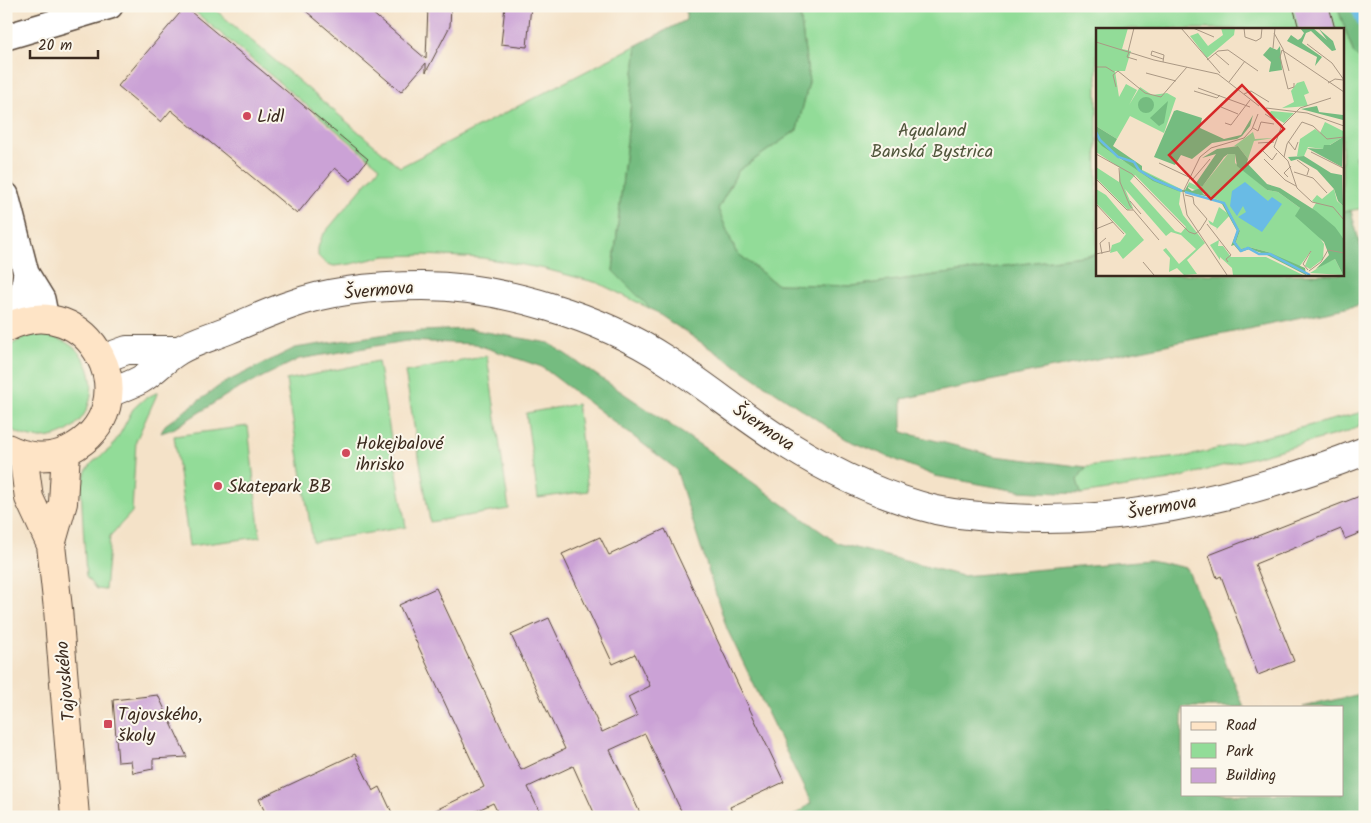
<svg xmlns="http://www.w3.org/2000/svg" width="1371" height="823" viewBox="0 0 1371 823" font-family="Kalam,sans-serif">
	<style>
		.green { fill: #92dc98; stroke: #66835b }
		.forest { fill: #75bc80; stroke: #58734f }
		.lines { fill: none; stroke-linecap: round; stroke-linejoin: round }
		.stream { stroke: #69bbe5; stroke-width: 7 }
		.building { fill: #cba2d6 }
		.minor-casing { stroke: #574638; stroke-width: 28 }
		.tertiary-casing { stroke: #574638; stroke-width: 30 }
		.secondary-casing { stroke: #574638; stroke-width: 30 }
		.minor { stroke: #fff; stroke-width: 25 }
		.tertiary { stroke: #fff; stroke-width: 28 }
		.secondary { stroke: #fee4c6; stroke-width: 28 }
		.poi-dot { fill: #d1495b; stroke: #fbf7ec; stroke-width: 2 }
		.labels { text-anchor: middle; stroke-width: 4; stroke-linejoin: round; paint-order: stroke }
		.poi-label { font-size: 18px; fill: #3b2a1e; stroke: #fbf7ec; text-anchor: start }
		.park-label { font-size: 18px; fill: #51563c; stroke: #fbf7ec }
		.street-label { font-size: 18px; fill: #3b2a1e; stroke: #fbf7ec }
		.inset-river { fill: none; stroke: #69bbe5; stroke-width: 2.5 }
		.inset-road { fill: none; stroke: #aa9884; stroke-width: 1 }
		.view { fill: #d62828; fill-opacity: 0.15; stroke: #d62828; stroke-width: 2.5 }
		.inset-edge { fill: none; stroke: #3b2a1e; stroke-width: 2.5 }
	</style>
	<rect width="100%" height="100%" fill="#fbf7ec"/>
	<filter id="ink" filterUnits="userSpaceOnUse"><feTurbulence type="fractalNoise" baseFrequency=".02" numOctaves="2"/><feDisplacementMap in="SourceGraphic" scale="10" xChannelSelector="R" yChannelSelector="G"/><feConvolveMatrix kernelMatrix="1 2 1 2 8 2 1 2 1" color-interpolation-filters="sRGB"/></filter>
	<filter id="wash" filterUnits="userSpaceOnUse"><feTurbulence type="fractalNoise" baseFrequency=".0096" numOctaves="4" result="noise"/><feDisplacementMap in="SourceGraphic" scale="20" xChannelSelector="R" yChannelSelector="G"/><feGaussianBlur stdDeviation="1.12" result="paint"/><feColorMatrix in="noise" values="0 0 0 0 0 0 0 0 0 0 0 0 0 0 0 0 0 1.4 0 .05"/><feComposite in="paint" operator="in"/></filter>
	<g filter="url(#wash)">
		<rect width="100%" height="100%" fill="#f4e2c8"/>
		<path class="green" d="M 188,6 L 212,7 L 400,167 L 637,45 L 613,271 L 651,309 L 598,283 L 545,269 L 483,258 L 424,255 L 385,256 L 351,264 L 334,266 L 325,263 L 318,256 L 318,248 L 322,236 L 380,167 Z
			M 799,6 L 1337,6 L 1354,54 L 1365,63 L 1365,151 L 1355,157 L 1365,192 L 1365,208 L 1342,212 L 1342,29 L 1097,29 L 1097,254 L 852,286 L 776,284 L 736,252 L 718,209 L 738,171 L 797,130 L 809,82 Z
			M 34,335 C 110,334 109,435 42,438 C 29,438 16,434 6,425 L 6,348 L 24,337 Z
			M 487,356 L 509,509 L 430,522 L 405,372 Z
			M 378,361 L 406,527 L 313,542 L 286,380 Z
			M 158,392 L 136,441 L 132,512 L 110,536 L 105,590 L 96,589 L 86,577 L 81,488 L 86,471 L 93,462 L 111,448 L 121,432 L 133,409 L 144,399 Z
			M 577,404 L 588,491 L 538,498 L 526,413 Z
			M 1363,412 L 1359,426 L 1346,432 L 1170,480 L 1081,494 L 1077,480 L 1086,467 L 1189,456 Z
			M 248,426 L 260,537 L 189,546 L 174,436 Z"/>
		<path class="forest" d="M 686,6 L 799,6 L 809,82 L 797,130 L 738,171 L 718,209 L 736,252 L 776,284 L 852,286 L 1097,254 L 1097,274 L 1342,274 L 1342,212 L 1351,211 L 1365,263 L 1365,304 L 902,399 L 902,432 L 995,456 L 1086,467 L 1077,480 L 1081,494 L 1018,491 L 935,476 L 846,439 L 651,309 L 613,271 L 637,45 L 686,20 Z
			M 1337,6 L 1361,6 L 1365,22 L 1365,63 L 1354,54 Z
			M 1365,151 L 1365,192 L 1355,156 Z
			M 469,329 L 549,343 L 709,451 L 837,543 L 962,576 L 1150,560 L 1187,568 L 1244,707 L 1182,707 L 1182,794 L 1342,794 L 1342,707 L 1303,707 L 1365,693 L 1365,817 L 792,817 L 811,803 L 727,629 L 676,469 L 542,367 L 475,344 L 406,341 L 299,359 L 230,393 L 173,429 L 161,433 L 165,425 L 222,384 L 295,348 L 400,332 Z"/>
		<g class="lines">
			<path class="stream" d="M 1353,6 L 1365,32"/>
		</g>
		<g id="blocks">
			<path class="building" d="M 300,6 L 364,6 L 426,59 L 428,6 L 451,6 L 450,26 L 426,72 L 426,63 L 401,92 Z
				M 505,6 L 531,6 L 527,47 L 501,44 Z
				M 1293,6 L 1329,6 L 1335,29 L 1299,29 Z
				M 185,7 L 368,159 L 351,181 L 335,168 L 297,214 L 171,110 L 161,122 L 118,86 Z
				M 1365,494 L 1365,531 L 1345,539 L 1341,529 L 1255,564 L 1294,661 L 1258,675 L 1221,576 L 1217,578 L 1209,555 Z
				M 665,529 L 784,782 L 730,807 L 734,817 L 684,817 L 645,734 L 610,750 L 642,817 L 596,817 L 573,766 L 528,787 L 542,817 L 500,817 L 493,803 L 464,817 L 421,817 L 484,787 L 399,605 L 436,588 L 521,770 L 565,749 L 511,635 L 549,618 L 602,732 L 637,716 L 628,697 L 650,686 L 635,654 L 613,664 L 562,554 L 600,537 L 609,555 Z
				M 158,695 L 187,757 L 153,759 L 153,769 L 133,773 L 131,761 L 118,762 L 113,700 Z
				M 355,754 L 373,791 L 380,787 L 394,817 L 267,817 L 259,799 Z"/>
		</g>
	</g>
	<g filter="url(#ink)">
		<use href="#blocks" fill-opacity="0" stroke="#574638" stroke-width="1"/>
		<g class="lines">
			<defs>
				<path id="minor" d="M 6,37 L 110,6
					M 6,195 L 26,273 L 42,299 L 46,319
					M 22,321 L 21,302 L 26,273"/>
				<path id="tertiary" d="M 102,359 L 127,350 L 179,350
					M 109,393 C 119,389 131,385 140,380 C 154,372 164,359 178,351 C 192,342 211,337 228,330 C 248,322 269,312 290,305 C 330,290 381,286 423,286 C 501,286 601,317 666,360 C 708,387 746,419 788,445 C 833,473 883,497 936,510 C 960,515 985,517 1009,518 C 1130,525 1252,495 1365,451"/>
				<path id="secondary" d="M 6,328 C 89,284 153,407 69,450 C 50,460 26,458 7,448
					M 23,454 L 29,498 L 51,545 L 58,609 L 75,817
					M 51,545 L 63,503 L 66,451"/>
			</defs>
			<use href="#minor" class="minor-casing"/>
			<use href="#tertiary" class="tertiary-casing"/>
			<use href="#secondary" class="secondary-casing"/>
			<use href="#minor" class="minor"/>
			<use href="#tertiary" class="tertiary"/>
			<use href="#secondary" class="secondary"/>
		</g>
	</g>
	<g class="poi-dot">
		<circle cx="247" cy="116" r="5"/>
		<circle cx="346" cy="453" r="5"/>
		<circle cx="218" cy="486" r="5"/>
		<rect x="103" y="719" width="10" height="10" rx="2.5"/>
	</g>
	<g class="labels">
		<g class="poi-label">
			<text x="257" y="122">Lidl</text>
			<text x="356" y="449">Hokejbalové<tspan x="356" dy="21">ihrisko</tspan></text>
			<text x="228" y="492">Skatepark BB</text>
			<text x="118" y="720">Tajovského,<tspan x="118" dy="21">školy</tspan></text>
		</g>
		<g class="park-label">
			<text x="932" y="136">Aqualand<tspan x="932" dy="21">Banská Bystrica</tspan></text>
		</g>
		<g class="street-label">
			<text transform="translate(379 290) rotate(-5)" y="6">Švermova</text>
			<text transform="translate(764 427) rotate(34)" y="6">Švermova</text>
			<text transform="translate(1162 507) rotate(-10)" y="6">Švermova</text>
			<text transform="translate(65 681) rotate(-95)" y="6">Tajovského</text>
		</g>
	</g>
	<g transform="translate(1096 28)">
		<rect width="248" height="248" fill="#f4e2c8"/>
		<path d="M 0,0 L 32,0 L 26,21 L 35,23 L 29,43 L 19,43 L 23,69 L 30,56 L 41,62 L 33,77 L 44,59 L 56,67 L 71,65 L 80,70 L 68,105 L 34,88 L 21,111 L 0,98 ZM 125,0 L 139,0 L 138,7 L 111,30 L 94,8 L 102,5 L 112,18 L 127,7 ZM 208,53 L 213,65 L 208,67 L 212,78 L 186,80 L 198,74 L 195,63 L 201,55 ZM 175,83 L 197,85 L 198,85 L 188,95 L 173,86 ZM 229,94 L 247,103 L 247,109 L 227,121 L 212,119 L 208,128 L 201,128 L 204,111 L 219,101 L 224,105 ZM 157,104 L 159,111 L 178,110 L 158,113 L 152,131 L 142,118 L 138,118 ZM 0,111 L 24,131 L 85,161 L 83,176 L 87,187 L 109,215 L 91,232 L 101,246 L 88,247 L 81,240 L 73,244 L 74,230 L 67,222 L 70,220 L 83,236 L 100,221 L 85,207 L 75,204 L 70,208 L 29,161 L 37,180 L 32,182 L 0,150 L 0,139 L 23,154 L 24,140 L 0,124 ZM 39,147 L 90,199 L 85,205 L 79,203 L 34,153 ZM 132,126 L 139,126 L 139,135 L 171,162 L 182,164 L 204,180 L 228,216 L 227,231 L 214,241 L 209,238 L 215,223 L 203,239 L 172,224 L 153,219 L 144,221 L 140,214 L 144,203 L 129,175 L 92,159 L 93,154 L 105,160 ZM 0,161 L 10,167 L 48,212 L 27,231 L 21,223 L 14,225 L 16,217 L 24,214 L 30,206 L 0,175 ZM 238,161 L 241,173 L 247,178 L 247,210 L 216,181 L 220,175 L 216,173 L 221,167 L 226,171 ZM 123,179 L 134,187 L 120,202 L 121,200 L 114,196 L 112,192 L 117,195 ZM 123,212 L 122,218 L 127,218 L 135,229 L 170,229 L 207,247 L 137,247 L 136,240 L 124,229 L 124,232 L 114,217 ZM 239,231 L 247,247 L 214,245 L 230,235 Z" fill="#92dc98" fill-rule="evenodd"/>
		<path d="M 204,0 L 217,0 L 231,12 L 223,1 L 237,13 L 240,22 L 236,23 L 215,3 L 210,5 L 206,15 L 226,29 L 219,38 L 221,29 L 191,13 L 195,7 L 202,12 L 205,10 L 208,5 ZM 184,18 L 186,42 L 173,44 L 175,34 L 167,27 L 174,19 L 181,22 ZM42 77a8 8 0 1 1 16 0a8 8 0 1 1-16 0ZM 72,73 L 68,95 L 63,98 L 54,90 ZM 221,78 L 223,84 L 247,87 L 247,92 L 205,81 ZM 81,82 L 106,90 L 104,100 L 128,111 L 145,107 L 157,87 L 154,98 L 146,108 L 141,111 L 116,115 L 96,131 L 85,127 L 79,137 L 58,129 L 78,83 ZM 0,98 L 21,111 L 17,118 L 46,138 L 46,143 L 84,162 L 89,162 L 93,155 L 92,160 L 96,163 L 105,160 L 107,166 L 129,175 L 144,203 L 140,214 L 144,221 L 153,219 L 172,224 L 209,240 L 210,247 L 171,227 L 154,221 L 144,224 L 138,217 L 135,218 L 141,203 L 126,176 L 115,169 L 82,163 L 57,153 L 6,118 L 0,111 ZM 247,109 L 246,139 L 211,120 L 227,121 L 228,117 L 234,117 ZM 142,118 L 152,131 L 151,135 L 171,156 L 184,160 L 220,183 L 239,199 L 247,210 L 247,247 L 239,231 L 220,241 L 233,227 L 228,214 L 199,188 L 204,180 L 182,164 L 171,162 L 141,138 L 139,126 L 132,126 L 128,129 L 106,159 L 100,155 L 120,126 L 106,130 L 121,121 ZM 208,128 L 235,145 L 246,147 L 247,178 L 242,173 L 238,161 L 221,142 L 202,131 L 195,133 L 192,129 Z" fill="#75bc80"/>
		<path d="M 149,154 L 172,173 L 176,169 L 186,176 L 166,204 L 142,189 L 150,184 L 147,178 L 141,188 L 134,178 L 136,163 Z" fill="#69bbe5"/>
		<path class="inset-river" d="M 0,104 L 4,112 L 22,129 L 38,134 L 43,142 L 59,152 L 86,163M 89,164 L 128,175 L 142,202 L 138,214 L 145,223 L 152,220 L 163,226 L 174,226 L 214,247"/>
		<path class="inset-road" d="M 85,0 L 124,45M 97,0 L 118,9M 148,0 L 149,9 L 160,13 L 165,10 L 166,0M 178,5 L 187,21 L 193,43M 0,14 L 58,32 L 122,46 L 163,78M 211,16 L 236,35 L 248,52M 177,20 L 179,0M 32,24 L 38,0M 33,24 L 31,29 L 41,32M 119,25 L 133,37M 111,32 L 122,23 L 132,22 L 162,43M 67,34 L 68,27 L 56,23 L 55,27 L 67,31M 0,39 L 10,39 L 18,44M 50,45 L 80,53M 133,54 L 149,33M 198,55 L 198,59 L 192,61 L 184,29 L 186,22 L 248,64M 232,55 L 239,51 L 247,52M 20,59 L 17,47 L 22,43 L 49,65 L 65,69 L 91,39M 102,60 L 154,79M 98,63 L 121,70 L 124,67M 148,66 L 155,63 L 173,74M 125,79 L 142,86M 170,80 L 211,85 L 248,98M 169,86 L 186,97 L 178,119 L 192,133 L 201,160 L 216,174 L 237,179 L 248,192M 129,95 L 135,97 L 154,72M 186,98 L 204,80 L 235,70M 157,100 L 162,103 L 165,94 L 178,96M 192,113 L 199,122 L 202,114M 162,115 L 178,114M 167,123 L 176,132 L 181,125M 215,124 L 247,140M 0,126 L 36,146 L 93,204 L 99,206 L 104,202 L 111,191M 188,129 L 191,116 L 206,94 L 217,98 L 231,111 L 248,109M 168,131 L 189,152 L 200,158M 201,132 L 213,141 L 211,147M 63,135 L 97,151 L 114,131M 23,140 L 24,154 L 34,178 L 63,212M 198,144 L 217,150 L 231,165M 192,149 L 188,145 L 195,138M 0,151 L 31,182 L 37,182M 89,167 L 97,169 L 98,176 L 111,191M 34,173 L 45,186M 0,176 L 28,206M 111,196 L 135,227 L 130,231 L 132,234M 0,201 L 17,194M 0,226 L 14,223 L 13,214M 6,226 L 4,215 L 10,210M 47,234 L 58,247M 212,242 L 207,236 L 215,223M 213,243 L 225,234 L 232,222 L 248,225M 131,247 L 91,187 L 87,164 L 104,129 L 115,120 L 148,110 L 156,101 L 162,86"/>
		<path class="view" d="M 146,57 L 188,101 L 115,171 L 73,127 Z"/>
		<rect width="248" height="248" class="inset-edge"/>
	</g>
	<rect width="1371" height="823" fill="none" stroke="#fbf7ec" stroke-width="25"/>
	<rect x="1181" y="706" width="162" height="90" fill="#fbf7ec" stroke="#aea59a"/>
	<rect x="1191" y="722" width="25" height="8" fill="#fee4c6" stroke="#aea59a"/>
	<text x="1226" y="730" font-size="15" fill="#3b2a1e">Road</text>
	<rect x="1191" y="743" width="25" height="15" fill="#92dc98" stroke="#aea59a"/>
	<text x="1226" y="756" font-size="15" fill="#3b2a1e">Park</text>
	<rect x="1191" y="768" width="25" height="15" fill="#cba2d6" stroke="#aea59a"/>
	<text x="1226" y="780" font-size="15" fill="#3b2a1e">Building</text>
	<path d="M30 50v8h68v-8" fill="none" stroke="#3b2a1e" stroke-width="2.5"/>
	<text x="38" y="50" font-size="15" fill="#3b2a1e" stroke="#fbf7ec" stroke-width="4" paint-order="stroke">20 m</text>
</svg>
